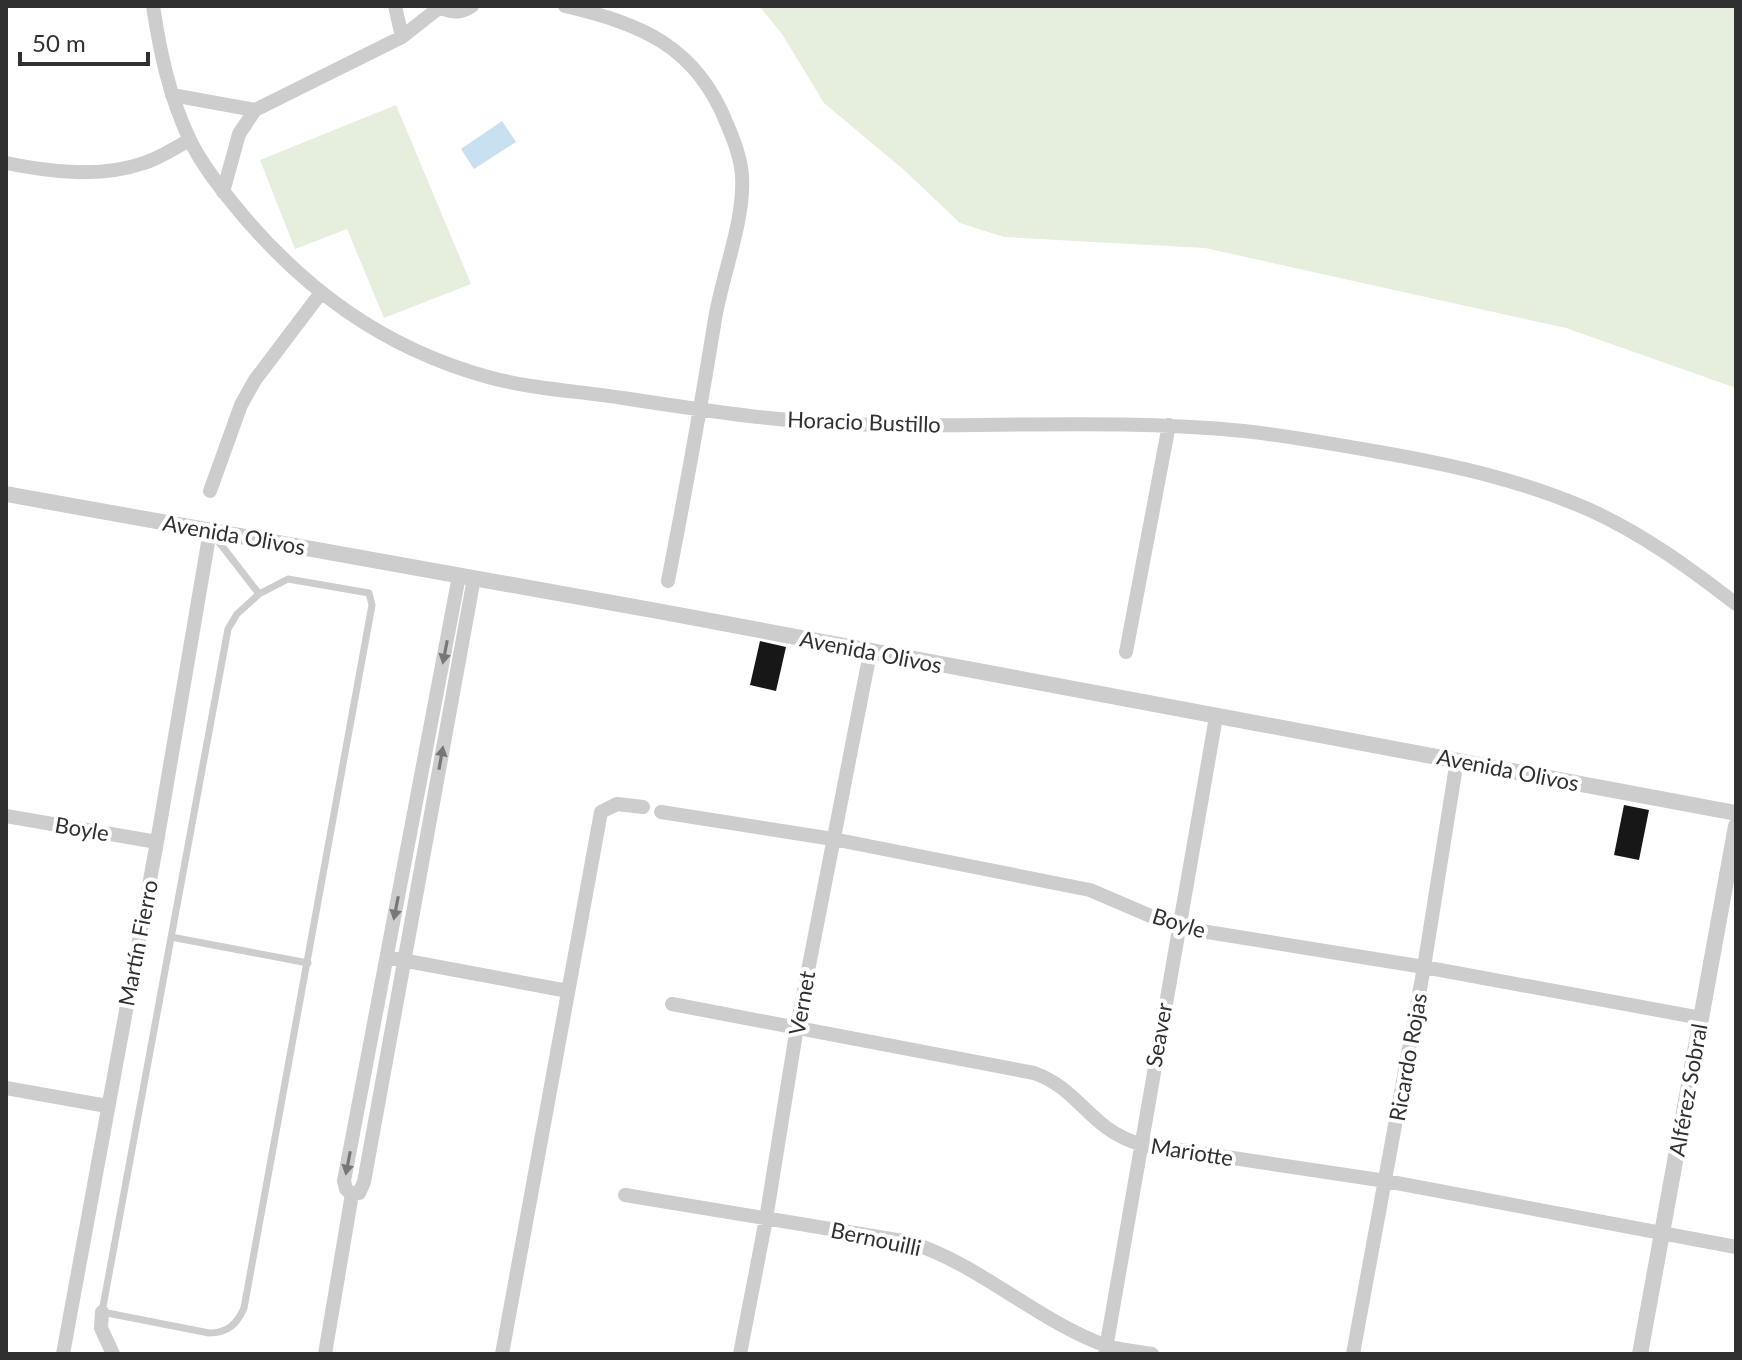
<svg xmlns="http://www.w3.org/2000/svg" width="1742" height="1360" viewBox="0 0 1742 1360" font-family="Lato,sans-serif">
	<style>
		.green { fill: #e6eedd }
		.water { fill: #c8e0ef }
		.building { fill: #171717 }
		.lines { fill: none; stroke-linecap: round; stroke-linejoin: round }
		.service { stroke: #cdcdcd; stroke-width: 7 }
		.minor { stroke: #cdcdcd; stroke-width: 14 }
		.tertiary { stroke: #cdcdcd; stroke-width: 16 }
		.oneway { fill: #777 }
		.labels { text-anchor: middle; stroke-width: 8; stroke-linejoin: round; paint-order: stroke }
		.street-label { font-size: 22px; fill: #303030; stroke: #fff }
	</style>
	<rect width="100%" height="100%" fill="#fff"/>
	<path class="green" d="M 759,6 L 1736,6 L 1736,388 L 1566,328 L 1205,248 L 1004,237 L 960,223 L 904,170 L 824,103 L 782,34 Z
		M 396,105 L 471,284 L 384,318 L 347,229 L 295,249 L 260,160 Z"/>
	<path class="water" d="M 502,121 L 516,142 L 474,169 L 461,149 Z"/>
	<path class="building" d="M 760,641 L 786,647 L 776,691 L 750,685 Z
		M 1624,805 L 1649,810 L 1639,860 L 1614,855 Z"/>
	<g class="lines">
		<path class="service" d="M 212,533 L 259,594 L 288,579 L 369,593 L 372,605 L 244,1308 C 237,1324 228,1333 209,1333 L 102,1312 L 228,629 L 237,614 L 259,594
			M 171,937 L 308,963"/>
		<path class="minor" d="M 153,6 C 160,52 169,95 189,138 C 200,162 218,185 235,206 C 303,289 383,348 488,377 C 532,389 578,391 623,398 C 708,411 792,424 878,425 C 1000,427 1122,419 1244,431 C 1289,436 1334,444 1379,452 C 1453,465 1521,480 1590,510 C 1643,534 1691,569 1736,604
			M 395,6 L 402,37
			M 438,6 C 450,13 460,14 472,6
			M 565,6 C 642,24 696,46 727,124 C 734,140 741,158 742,176 C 745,219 722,276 715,319 C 701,406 685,494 668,581
			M 172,95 L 255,110
			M 6,163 C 50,172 101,178 144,163 C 160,158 175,148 189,140
			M 223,192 L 239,134 L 255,110 L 402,37 L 440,7
			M 210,491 L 241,405 L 255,380 L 320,294
			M 459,576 L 344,1181 L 346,1189 L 352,1194 L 359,1193 L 364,1182 L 474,578
			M 1126,652 L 1169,425
			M 661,812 L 833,839 L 1090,890 L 1167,923 L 1195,930 L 1424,967 L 1701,1018
			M 6,816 L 157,842
			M 396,959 L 568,991
			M 672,1004 L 1034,1073 C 1080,1089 1090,1130 1140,1144 L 1386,1181 L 1736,1247
			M 6,1088 L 107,1106
			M 625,1195 L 909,1242 C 979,1264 1035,1319 1104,1345 C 1118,1350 1136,1351 1152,1354
			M 102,1312 L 101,1328 L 113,1354
			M 63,1354 L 157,842 L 210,531
			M 325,1354 L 352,1194
			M 502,1354 L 601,812 L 617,804 L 643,807
			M 740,1354 L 766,1219 L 797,1027 L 870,653
			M 1105,1354 L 1216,717
			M 1353,1354 L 1424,967 L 1457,760"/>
		<path class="tertiary" d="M 6,494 L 663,612 L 1736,813
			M 1640,1354 L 1736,826"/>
	</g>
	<defs><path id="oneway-solid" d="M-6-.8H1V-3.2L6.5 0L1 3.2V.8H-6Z" transform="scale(2)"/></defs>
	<g class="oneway">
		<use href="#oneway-solid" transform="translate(445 652) rotate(101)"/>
		<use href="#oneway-solid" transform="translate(441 758) rotate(-80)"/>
		<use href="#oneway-solid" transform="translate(396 908) rotate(101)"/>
		<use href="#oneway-solid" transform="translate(348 1163) rotate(101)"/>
	</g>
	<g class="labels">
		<g class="street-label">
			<text transform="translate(864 422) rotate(2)" y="8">Horacio Bustillo</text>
			<text transform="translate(234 535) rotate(10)" y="8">Avenida Olivos</text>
			<text transform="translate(871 652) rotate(11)" y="8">Avenida Olivos</text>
			<text transform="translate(1508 770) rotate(11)" y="8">Avenida Olivos</text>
			<text transform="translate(82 829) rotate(10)" y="8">Boyle</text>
			<text transform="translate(1179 923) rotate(17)" y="8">Boyle</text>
			<text transform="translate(138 943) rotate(-79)" y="8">Martín Fierro</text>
			<text transform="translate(802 1003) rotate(-80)" y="8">Vernet</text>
			<text transform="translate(1159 1035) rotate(-80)" y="8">Seaver</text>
			<text transform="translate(1408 1057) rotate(-80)" y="8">Ricardo Rojas</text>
			<text transform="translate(1688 1090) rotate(-80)" y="8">Alférez Sobral</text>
			<text transform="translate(1192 1152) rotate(9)" y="8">Mariotte</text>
			<text transform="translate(876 1239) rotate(12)" y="8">Bernouilli</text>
		</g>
	</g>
	<rect width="1742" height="1360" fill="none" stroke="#303030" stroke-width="16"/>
	<path d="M20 52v12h128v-12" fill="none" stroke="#303030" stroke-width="4"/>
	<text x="32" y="52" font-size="24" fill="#303030" stroke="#ffffff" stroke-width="6" paint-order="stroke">50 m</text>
</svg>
